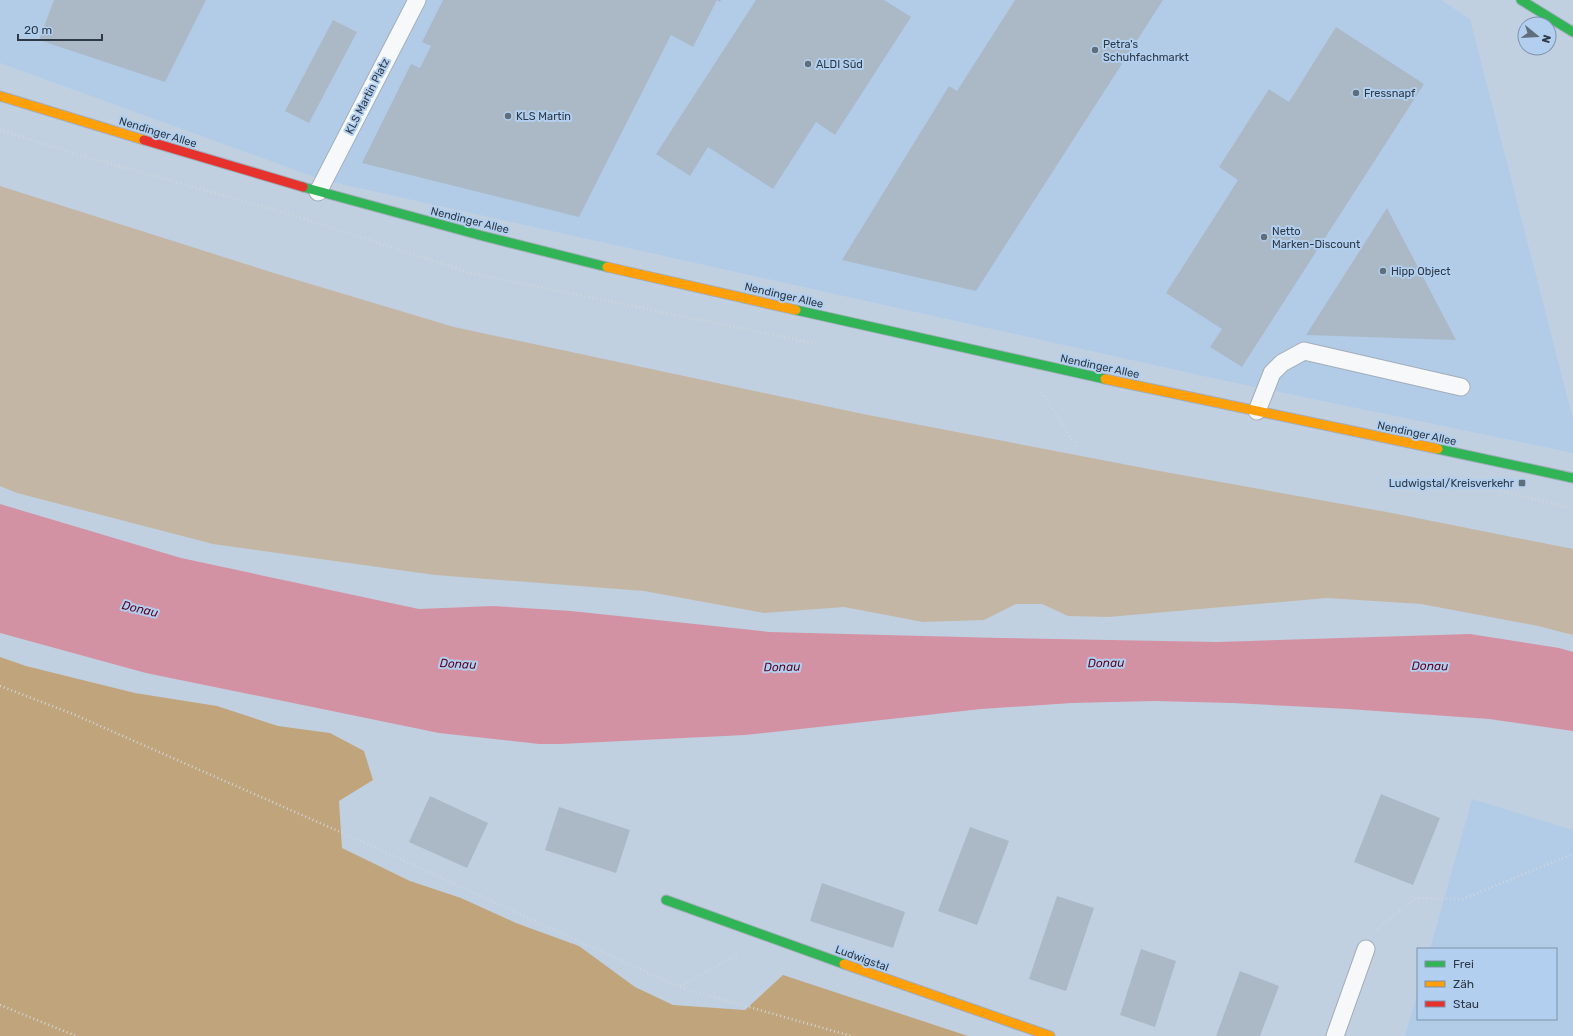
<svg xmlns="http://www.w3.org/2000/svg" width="1573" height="1036" viewBox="0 0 1573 1036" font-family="Rubik,sans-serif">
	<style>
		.built { fill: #b2cce8 }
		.green { fill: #c4b6a4 }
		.forest { fill: #c0a57c }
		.water { fill: #d392a3 }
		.building { fill: #aab9c5 }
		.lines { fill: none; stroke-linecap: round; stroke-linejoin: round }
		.lane-casing { stroke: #a1adba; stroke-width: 19 }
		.fast-casing { stroke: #a1adba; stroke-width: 11 }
		.slow-casing { stroke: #a1adba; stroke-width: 11 }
		.jam-casing { stroke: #a1adba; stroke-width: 11 }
		.path { stroke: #d0d5db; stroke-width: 2.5; stroke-dasharray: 1 3; stroke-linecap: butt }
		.lane { stroke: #f6f8fa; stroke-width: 17 }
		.fast { stroke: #30b455; stroke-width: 9 }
		.slow { stroke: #ff9f0a; stroke-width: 9 }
		.jam { stroke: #e5322d; stroke-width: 9 }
		.poi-dot { fill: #606e7c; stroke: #b2cfef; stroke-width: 1.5 }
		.labels { text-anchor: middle; stroke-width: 4; stroke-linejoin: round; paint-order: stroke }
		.poi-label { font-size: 11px; fill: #2d3946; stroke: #b2cfef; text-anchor: start }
		.street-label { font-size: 11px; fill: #2d3946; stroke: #b2cfef }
		.water-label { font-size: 12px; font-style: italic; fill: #5d001f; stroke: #b2cfef }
	</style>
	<rect width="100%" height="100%" fill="#c0d0e1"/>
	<path class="built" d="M 0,0 L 1441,0 L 1470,19 L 1573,419 L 1573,453 L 1217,379 L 323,180 L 0,63 Z
		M 1472,799 L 1573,830 L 1573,1036 L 1405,1036 L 1418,991 L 1418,1019 L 1556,1019 L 1556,949 L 1430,949 Z"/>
	<path class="green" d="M 0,186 L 277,274 L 454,327 L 863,414 L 1154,470 L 1392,513 L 1573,549 L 1573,635 L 1538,626 L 1421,604 L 1327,598 L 1108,617 L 1068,616 L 1042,604 L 1016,604 L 984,620 L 923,622 L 844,607 L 764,613 L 644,591 L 435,575 L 213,544 L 17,493 L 0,486 Z"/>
	<path class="forest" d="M 0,657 L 26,666 L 135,693 L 217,706 L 278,726 L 330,733 L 364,751 L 373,780 L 339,801 L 342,848 L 410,881 L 461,898 L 516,923 L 579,946 L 635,987 L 673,1005 L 745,1010 L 783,975 L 968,1036 L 0,1036 Z"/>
	<path class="water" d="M 0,504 L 181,558 L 419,609 L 493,606 L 571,611 L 770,632 L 1001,638 L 1217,642 L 1470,634 L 1559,648 L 1573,652 L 1573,731 L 1489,719 L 1348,709 L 1232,703 L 1154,701 L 1072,703 L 981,709 L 745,735 L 561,744 L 539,744 L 439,733 L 146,673 L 0,633 Z"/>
	<path class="building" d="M 54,0 L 206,0 L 165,82 L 39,40 Z
		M 443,0 L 721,0 L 720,2 L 717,0 L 693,47 L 671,35 L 579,217 L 362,163 L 411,64 L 420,68 L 431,46 L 422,42 Z
		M 756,0 L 884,0 L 911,17 L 835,135 L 816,122 L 773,189 L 708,147 L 690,176 L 656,154 Z
		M 1015,0 L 1163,0 L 976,291 L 842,260 L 949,86 L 957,91 Z
		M 333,20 L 357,32 L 309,123 L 285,111 Z
		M 1336,27 L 1424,84 L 1242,367 L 1210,347 L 1222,329 L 1166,293 L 1238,180 L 1219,167 L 1269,89 L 1289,102 Z
		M 1387,208 L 1456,340 L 1306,335 Z
		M 1381,794 L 1440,818 L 1413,885 L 1354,862 Z
		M 430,796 L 488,823 L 467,868 L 409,842 Z
		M 559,807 L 630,830 L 616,873 L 545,850 Z
		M 970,827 L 1009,841 L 977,925 L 938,911 Z
		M 822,883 L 905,912 L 893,948 L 810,921 Z
		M 1057,896 L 1094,908 L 1066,991 L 1029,979 Z
		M 1141,949 L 1176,961 L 1155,1027 L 1120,1015 Z
		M 1240,971 L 1279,986 L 1260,1036 L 1216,1036 Z"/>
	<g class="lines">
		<defs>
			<path id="lane" d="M 318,192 L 417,0
				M 1257,411 L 1272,373 L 1282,363 L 1304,351 L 1461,387
				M 1335,1036 L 1366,949"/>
			<path id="fast" d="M 1521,0 L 1573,32
				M 303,187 L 483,236 L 607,267
				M 796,310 L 1105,379
				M 1438,449 L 1573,478
				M 666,900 L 844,964"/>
			<path id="slow" d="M 0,96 L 144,140
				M 607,267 L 796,310
				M 1105,379 L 1438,449
				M 844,964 L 1050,1036"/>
			<path id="jam" d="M 144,140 L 303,187"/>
		</defs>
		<use href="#lane" class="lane-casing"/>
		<use href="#fast" class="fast-casing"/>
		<use href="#slow" class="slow-casing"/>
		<use href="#jam" class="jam-casing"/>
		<path class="path" d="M 0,130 L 76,154 L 293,215 L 467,272 L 817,344
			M 1041,392 L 1077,447
			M 1500,491 L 1573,508
			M 0,686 L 73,714 L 372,846 L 679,987 L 851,1036
			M 1377,929 L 1416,898 L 1463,899 L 1573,854
			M 680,986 L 738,954
			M 0,1005 L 76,1036"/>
		<use href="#lane" class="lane"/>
		<use href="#fast" class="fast"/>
		<use href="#slow" class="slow"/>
		<use href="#jam" class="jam"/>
	</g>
	<g class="poi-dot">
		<circle cx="1095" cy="50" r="4"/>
		<circle cx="808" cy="64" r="4"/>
		<circle cx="1356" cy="93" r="4"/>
		<circle cx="508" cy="116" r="4"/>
		<circle cx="1264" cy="237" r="4"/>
		<circle cx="1383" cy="271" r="4"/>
		<rect x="1518" y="479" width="8" height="8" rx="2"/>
	</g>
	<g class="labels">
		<g class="poi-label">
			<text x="1103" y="48">Petra's<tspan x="1103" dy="13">Schuhfachmarkt</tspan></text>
			<text x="816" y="68">ALDI Süd</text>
			<text x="1364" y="97">Fressnapf</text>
			<text x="516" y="120">KLS Martin</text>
			<text x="1272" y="235">Netto<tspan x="1272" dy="13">Marken-Discount</tspan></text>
			<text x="1391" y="275">Hipp Object</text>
			<text x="1514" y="487" text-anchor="end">Ludwigstal/Kreisverkehr</text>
		</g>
		<g class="street-label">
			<text transform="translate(367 96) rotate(-63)" y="4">KLS Martin Platz</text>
			<text transform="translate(158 132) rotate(17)" y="4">Nendinger Allee</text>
			<text transform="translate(470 220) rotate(14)" y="4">Nendinger Allee</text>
			<text transform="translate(784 295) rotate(13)" y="4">Nendinger Allee</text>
			<text transform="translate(1100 366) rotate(12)" y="4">Nendinger Allee</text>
			<text transform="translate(1417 433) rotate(12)" y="4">Nendinger Allee</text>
			<text transform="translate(862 958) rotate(20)" y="4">Ludwigstal</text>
		</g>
		<g class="water-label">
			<text transform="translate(140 609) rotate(13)" y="4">Donau</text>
			<text transform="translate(1106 663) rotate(-1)" y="4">Donau</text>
			<text transform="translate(458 664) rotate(3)" y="4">Donau</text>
			<text transform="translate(1430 666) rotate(1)" y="4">Donau</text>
			<text transform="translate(782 667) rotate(-1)" y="4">Donau</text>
		</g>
	</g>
	<rect x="1417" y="948" width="140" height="72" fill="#b2cfef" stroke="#7d93ab"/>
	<rect x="1425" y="961" width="20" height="6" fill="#30b455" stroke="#7d93ab"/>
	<text x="1453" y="968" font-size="12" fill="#2d3946">Frei</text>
	<rect x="1425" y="981" width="20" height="6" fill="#ff9f0a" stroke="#7d93ab"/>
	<text x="1453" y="988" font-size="12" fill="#2d3946">Zäh</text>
	<rect x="1425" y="1001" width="20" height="6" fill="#e5322d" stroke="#7d93ab"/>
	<text x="1453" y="1008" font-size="12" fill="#2d3946">Stau</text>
	<g transform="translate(1537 36) rotate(108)"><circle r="19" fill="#b2cfef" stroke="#7d93ab"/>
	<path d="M0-3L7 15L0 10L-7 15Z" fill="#606e7c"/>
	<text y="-6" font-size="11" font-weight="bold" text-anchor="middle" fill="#2d3946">N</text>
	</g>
	<path d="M18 34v6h84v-6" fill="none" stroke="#2d3946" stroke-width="2"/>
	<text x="24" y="34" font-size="12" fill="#2d3946" stroke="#b2cfef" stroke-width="3" paint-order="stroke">20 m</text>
</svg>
